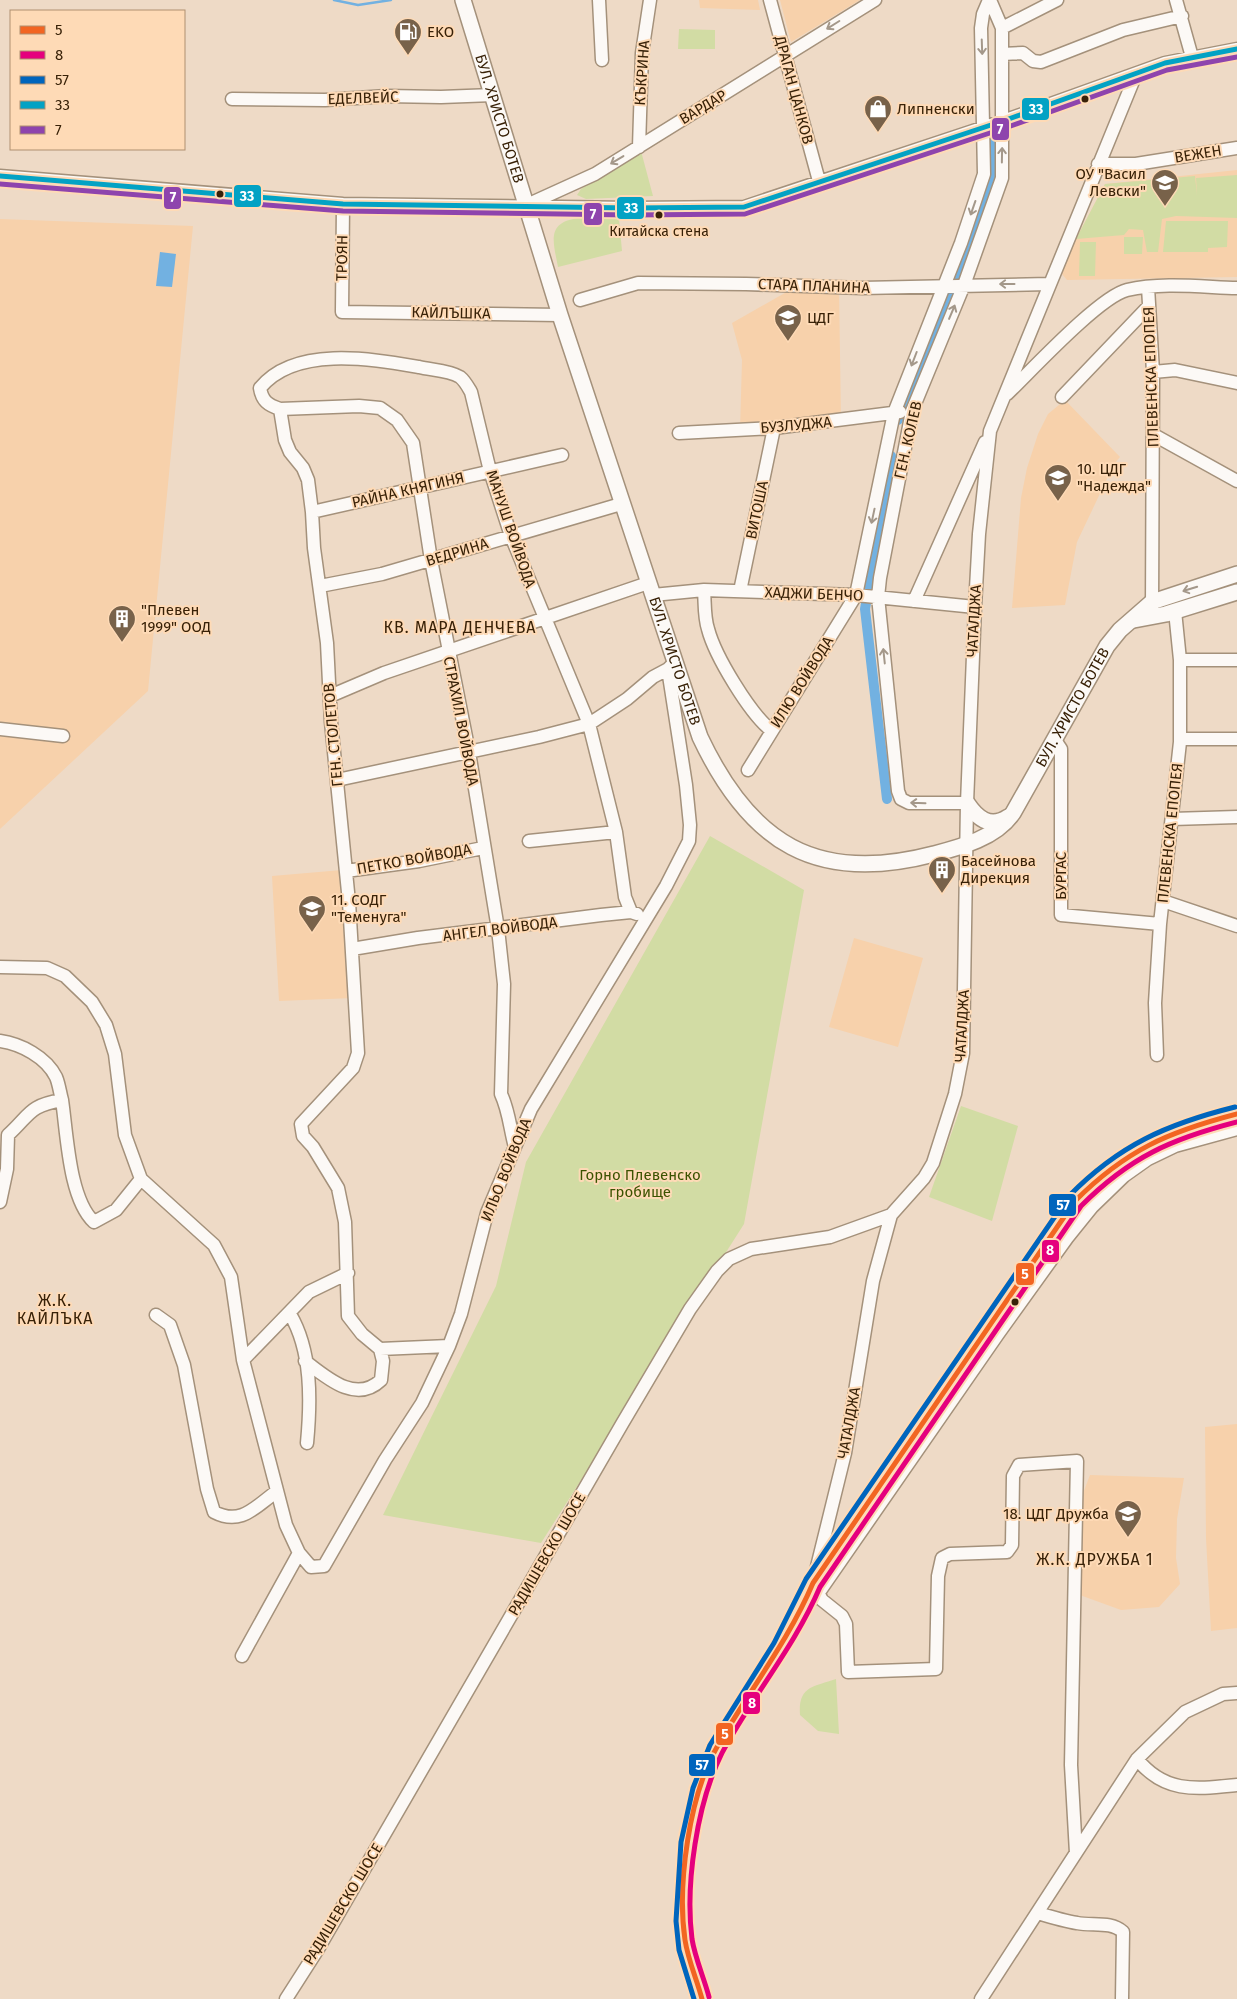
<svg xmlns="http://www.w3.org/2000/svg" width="1237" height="1999" viewBox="0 0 1237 1999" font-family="'Fira Sans',sans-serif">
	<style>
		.built { fill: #f7d1ab }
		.green { fill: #d2dca4 }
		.water { fill: #72b1e1 }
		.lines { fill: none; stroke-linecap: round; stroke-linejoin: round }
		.stream { stroke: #72b1e1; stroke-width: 2.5 }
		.canal { stroke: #72b1e1; stroke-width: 10 }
		.minor-casing { stroke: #a4917b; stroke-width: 15 }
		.major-casing { stroke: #a4917b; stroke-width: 18 }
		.minor { stroke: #fcf9f6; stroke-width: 12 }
		.major { stroke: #fcf9f6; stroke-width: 15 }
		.bus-1-casing { stroke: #fedab6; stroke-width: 9 }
		.bus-2-casing { stroke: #fedab6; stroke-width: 9 }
		.bus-3-casing { stroke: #fedab6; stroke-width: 9 }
		.bus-4-casing { stroke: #fedab6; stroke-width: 9 }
		.bus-5-casing { stroke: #fedab6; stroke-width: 9 }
		.bus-1 { stroke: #f26522; stroke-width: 5 }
		.bus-2 { stroke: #e5007d; stroke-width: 5 }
		.bus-3 { stroke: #0065bd; stroke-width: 5 }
		.bus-4 { stroke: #03a2c4; stroke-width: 5 }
		.bus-5 { stroke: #8e44ad; stroke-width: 5 }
		.oneway { stroke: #a4988a }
		.bus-dot { fill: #382107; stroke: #fedab6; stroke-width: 2 }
		.labels { text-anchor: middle; stroke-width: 4; stroke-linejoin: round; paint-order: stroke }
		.bus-label { font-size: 14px; fill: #382107; stroke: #fedab6 }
		.poi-label { font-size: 15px; fill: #382107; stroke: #fedab6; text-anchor: start }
		.street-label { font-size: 15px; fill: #382107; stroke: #fedab6 }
		.park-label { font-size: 15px; fill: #3b5300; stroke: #fedab6 }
		.neighbourhood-label { font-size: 16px; letter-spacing: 1px; fill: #382107; stroke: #fedab6 }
		.line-badge { stroke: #fedab6; stroke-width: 2 }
		.badge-label { font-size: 14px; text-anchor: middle; font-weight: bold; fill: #fff }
	</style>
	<rect width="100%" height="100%" fill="#eedac6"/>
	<path class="built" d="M 699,0 L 758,0 L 760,10 L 700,8 Z
		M 780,0 L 860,0 L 791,42 Z
		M 1237,170 L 1237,277 L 1067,280 L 1061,273 L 1076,239 L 1105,184 Z
		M 0,219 L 193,226 L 148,691 L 0,829 Z
		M 797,286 L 839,287 L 841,421 L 740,430 L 742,360 L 732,323 Z
		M 1065,400 L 1120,457 L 1114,464 L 1077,542 L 1065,605 L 1012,608 L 1021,498 L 1027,468 L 1038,434 L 1048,414 Z
		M 342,870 L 353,998 L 279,1001 L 272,876 Z
		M 854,938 L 923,958 L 898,1047 L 829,1027 Z
		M 1237,1424 L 1237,1628 L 1211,1631 L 1206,1538 L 1205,1427 Z
		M 1090,1475 L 1184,1478 L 1177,1519 L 1176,1558 L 1180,1584 L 1159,1607 L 1121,1610 L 1077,1594 L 1079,1504 Z"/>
	<path class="green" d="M 679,29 L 715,30 L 715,49 L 678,49 Z
		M 641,151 L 653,196 L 586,199 L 577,195 L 581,189 Z
		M 1237,175 L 1237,218 L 1176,216 L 1162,219 L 1158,252 L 1147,252 L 1143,230 L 1129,229 L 1124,235 L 1076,239 L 1105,184 L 1195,176 L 1197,195 L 1196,178 Z
		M 579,218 L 619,219 L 622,251 L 558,267 C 553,241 546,222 579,218 Z
		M 1166,221 L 1228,221 L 1227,247 L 1208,248 L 1208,252 L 1163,252 Z
		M 1124,237 L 1143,237 L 1142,254 L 1124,254 Z
		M 1080,242 L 1096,242 L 1095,276 L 1079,276 Z
		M 710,836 L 804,890 L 744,1224 L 541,1543 L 383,1515 L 496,1286 L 526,1162 Z
		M 961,1106 L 1018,1126 L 992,1221 L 929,1197 Z
		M 836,1679 L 839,1734 L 818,1731 L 800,1715 C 798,1686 813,1687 836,1679 Z"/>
	<path class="water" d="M 160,252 L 176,254 L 172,287 L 156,286 Z"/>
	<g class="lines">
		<path class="stream" d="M 334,0 L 358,5 L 391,0"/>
		<path class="canal" d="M 898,420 L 973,232 L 994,169 L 994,141
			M 887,799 L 865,609 L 891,456"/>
		<defs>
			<path id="minor" d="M 599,0 L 602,60
				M 770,0 L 819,181
				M 1176,0 L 1192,57
				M 1002,28 L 1057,0
				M 1002,54 L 1023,53 L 1033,61 L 1041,62 L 1123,30 L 1182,16
				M 232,99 L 325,100 L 387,96 L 441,97 L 493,95
				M 639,147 L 642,53 L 650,0
				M 1098,164 L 1136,164 L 1237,148
				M 0,176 L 343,204 L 631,208 L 744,207 L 1003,121 L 1165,63 L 1237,49
				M 343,204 L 342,312 L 560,315
				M 529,204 L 595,174 L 875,0
				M 1148,287 L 1153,372 L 1152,609
				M 580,300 L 638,283 L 746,284 L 862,288 L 1049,284
				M 1153,372 L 1175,370 L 1237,383
				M 1007,394 C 1031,371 1099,297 1127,290 C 1162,282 1202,287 1237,288
				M 1062,397 L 1149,306
				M 280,409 L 285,440 L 290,452 L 303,468 L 308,480 L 312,512 L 314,548 L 327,643 L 331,722 L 349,902 L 358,1053 L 353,1068 L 301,1124 L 303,1136 L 313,1147 L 338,1188 L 345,1222 L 348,1316 L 362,1334 L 380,1349 L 449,1346
				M 679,433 L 774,428 L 900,412
				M 1154,435 L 1237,481
				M 312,512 L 562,455
				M 320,586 L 382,574 L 621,504
				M 704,590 C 705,603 704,617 708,629 C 715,656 750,714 772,731
				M 740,591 L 774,428
				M 653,595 L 704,590 L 856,595 L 975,607
				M 914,601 L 985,442
				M 1180,660 L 1237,660
				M 330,696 L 384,673 L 648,583
				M 0,729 L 63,736
				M 1180,739 L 1237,739
				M 1055,740 L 1061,749 L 1061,915 L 1160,924
				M 748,770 L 856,595 L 894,413 L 961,243 L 984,174 L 981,28 L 983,14 L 989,0
				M 337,780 L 539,737 L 589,724 L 627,699 L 653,677 L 668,669
				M 967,803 L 909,803 L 901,799 L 898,791 L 878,597 L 880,578 L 912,411 L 964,285 L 1002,178 L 1002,28 L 990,0
				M 1172,819 L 1237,817
				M 529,841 L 616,832
				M 346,871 L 419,861 L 483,848
				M 1163,901 L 1237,926
				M 352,949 L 418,938 L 601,915 L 631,912 L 637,914
				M 0,967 L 47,968 L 65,976 L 92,1002 L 106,1025 L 115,1054 L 125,1135 L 141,1179 L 214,1245 L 231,1277 L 243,1360 L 286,1525 L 299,1553
				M 0,1041 C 21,1044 46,1057 56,1077 C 59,1084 60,1093 62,1100
				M 1157,1055 L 1155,1003 L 1160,924 L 1180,742 L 1180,660 L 1175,611
				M 515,1147 C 510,1129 509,1111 501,1094 L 504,984 L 498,929 L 469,752 L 431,560 L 413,443 L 397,420 L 380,408 L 359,406 L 280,409 C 268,405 262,401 260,388 C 295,345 372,359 419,367 C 431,370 449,370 460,377 C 465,381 468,387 471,392 L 490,471 L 511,536 L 589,724 L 616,832 L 625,897 L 631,912
				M 0,1202 L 7,1169 L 8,1135 C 31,1114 28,1106 62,1100 C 67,1134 69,1199 94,1222 L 116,1210 L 141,1179
				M 290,1314 C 312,1351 311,1401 307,1443
				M 156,1315 L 170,1325 L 184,1365 L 207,1489 L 214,1512 C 241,1526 255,1507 276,1492
				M 243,1360 L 309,1292 L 348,1273
				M 305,1361 C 327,1378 356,1404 381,1380 L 383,1361 L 380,1349
				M 815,1598 L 998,1334 L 1067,1238 L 1092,1207 L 1124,1176 L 1148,1159 L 1175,1146 L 1237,1129
				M 242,1656 L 299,1553 L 311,1567 L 324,1566 L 385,1460 L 422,1403 L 449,1346 L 461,1314 L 487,1213 L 531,1109 L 666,886 L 689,841 L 690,825 L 686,785 L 668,669 L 674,663
				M 1137,1759 C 1165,1794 1197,1789 1237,1785
				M 1076,1853 L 1071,1765 L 1077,1461 L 1019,1465 L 1013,1476 L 1012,1545 L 1007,1552 L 950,1554 L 942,1558 L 938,1576 L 936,1669 L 848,1672 L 846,1624 L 842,1616 L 822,1600 L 813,1583 L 845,1453 L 873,1281 L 891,1215 L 924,1178 L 933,1163 L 955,1094 L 963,1053 L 967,803 L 975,607 L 979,534 L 990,431 L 1136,74
				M 1038,1913 C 1051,1917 1064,1921 1077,1923 C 1093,1926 1111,1921 1123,1932 L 1122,1999
				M 286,1999 L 318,1949 L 622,1424 L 690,1309 L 717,1271 L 729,1259 L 751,1249 L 830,1237 L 891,1215
				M 702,1999 C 697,1980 689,1960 685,1941 C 678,1894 692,1790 716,1749 C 748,1692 790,1644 813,1583 L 1075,1201 C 1124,1148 1168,1131 1237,1114
				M 981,1999 L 1137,1759 L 1185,1712 L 1223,1694 L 1237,1693"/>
			<g id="major">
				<path id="s1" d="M 463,0 L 560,315 L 700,737 C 750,843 816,885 934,854 C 961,847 996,838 1013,813 L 1107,646 L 1120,630 L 1152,602 L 1237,574"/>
				<path d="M 1134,620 L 1166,614 L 1237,592"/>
				<path d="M 967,803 C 977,818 990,829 1008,817"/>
			</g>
		</defs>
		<use href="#minor" class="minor-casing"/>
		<use href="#major" class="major-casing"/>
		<use href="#minor" class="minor"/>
		<use href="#major" class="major"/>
		<defs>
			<path id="bus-1" d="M 702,1999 C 697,1980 688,1960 685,1940 C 677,1885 689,1796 717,1747 C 748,1692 788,1642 813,1583 L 1075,1201 C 1126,1150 1168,1132 1237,1114"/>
			<path id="bus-2" d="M 709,1997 C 704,1978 695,1958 692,1939 C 685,1884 697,1803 722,1753 C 752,1696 794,1648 820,1587 L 1081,1206 C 1130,1157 1171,1139 1237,1122"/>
			<path id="bus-3" d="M 694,1999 L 679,1950 L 676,1921 L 681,1842 L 693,1788 L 710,1745 L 774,1643 L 806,1579 L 1069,1196 C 1119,1145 1167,1124 1235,1107"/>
			<path id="bus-4" d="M 0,176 L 343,204 L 631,208 L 744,207 L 1003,121 L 1165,63 L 1237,49"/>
			<path id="bus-5" d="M 0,184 L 343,211 L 631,215 L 745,214 L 1005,128 L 1167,70 L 1237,57"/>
		</defs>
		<use href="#bus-1" class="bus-1-casing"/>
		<use href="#bus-2" class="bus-2-casing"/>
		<use href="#bus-3" class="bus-3-casing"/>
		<use href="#bus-4" class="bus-4-casing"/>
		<use href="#bus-5" class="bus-5-casing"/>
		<use href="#bus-1" class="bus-1"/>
		<use href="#bus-2" class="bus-2"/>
		<use href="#bus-3" class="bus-3"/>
		<use href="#bus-4" class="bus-4"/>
		<use href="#bus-5" class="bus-5"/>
	</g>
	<defs><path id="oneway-shaft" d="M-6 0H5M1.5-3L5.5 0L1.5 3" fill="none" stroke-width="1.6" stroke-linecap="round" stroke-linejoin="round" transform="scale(1.25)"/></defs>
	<g class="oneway">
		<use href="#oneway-shaft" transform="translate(833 25) rotate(148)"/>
		<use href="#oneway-shaft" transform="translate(982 47) rotate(88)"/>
		<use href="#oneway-shaft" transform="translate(1002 155) rotate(-89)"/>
		<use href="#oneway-shaft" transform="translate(617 160) rotate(149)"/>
		<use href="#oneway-shaft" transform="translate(973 208) rotate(109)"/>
		<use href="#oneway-shaft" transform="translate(1007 284) rotate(180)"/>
		<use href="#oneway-shaft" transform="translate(952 312) rotate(-67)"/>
		<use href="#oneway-shaft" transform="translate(914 359) rotate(111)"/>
		<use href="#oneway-shaft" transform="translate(873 516) rotate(102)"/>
		<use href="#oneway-shaft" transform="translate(1190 589) rotate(163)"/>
		<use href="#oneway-shaft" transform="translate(884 656) rotate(-96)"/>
		<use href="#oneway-shaft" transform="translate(918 803) rotate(-178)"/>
	</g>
	<defs>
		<symbol id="fuel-pin" viewBox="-11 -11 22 30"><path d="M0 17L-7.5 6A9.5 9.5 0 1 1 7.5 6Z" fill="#78624a" stroke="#fedab6"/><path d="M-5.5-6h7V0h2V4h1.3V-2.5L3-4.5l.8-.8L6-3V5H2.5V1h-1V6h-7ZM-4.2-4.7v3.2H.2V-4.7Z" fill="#fff"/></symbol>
		<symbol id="shop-pin" viewBox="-11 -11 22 30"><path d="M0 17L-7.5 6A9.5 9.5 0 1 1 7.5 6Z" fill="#78624a" stroke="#fedab6"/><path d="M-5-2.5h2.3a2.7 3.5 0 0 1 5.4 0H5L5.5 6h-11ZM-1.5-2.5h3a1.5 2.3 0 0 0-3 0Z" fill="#fff"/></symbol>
		<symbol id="school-pin" viewBox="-11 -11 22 30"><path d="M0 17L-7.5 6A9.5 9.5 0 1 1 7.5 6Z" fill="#78624a" stroke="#fedab6"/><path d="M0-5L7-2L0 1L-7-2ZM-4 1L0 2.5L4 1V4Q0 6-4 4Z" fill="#fff"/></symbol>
		<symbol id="building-pin" viewBox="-11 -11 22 30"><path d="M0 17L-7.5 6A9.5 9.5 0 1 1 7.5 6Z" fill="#78624a" stroke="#fedab6"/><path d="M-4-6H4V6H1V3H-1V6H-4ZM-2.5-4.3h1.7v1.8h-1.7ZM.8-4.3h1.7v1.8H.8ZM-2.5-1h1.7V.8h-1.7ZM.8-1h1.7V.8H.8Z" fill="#fff"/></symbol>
	</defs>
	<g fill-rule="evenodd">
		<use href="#fuel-pin" x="392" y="16" width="32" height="43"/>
		<use href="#shop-pin" x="862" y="93" width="32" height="43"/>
		<use href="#school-pin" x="1149" y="167" width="32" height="43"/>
		<use href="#school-pin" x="772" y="302" width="32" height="43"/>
		<use href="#school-pin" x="1042" y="462" width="32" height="43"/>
		<use href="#building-pin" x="106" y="603" width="32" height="43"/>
		<use href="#building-pin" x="926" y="854" width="32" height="43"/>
		<use href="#school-pin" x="296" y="893" width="32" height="43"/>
		<use href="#school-pin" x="1112" y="1498" width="32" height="43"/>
	</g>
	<g class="bus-dot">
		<circle cx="1085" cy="99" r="4.5"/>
		<circle cx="220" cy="194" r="4.5"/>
		<circle cx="659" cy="215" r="4.5"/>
		<circle cx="1015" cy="1302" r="4.5"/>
	</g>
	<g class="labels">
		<g class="bus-label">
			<text x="659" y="236">Китайска стена</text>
		</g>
		<g class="poi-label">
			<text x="427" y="37">EKO</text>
			<text x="897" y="114">Липненски</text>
			<text x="1146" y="179" text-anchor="end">ОУ "Васил<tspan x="1146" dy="17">Левски"</tspan></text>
			<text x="807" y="323">ЦДГ</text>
			<text x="1077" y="474">10. ЦДГ<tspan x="1077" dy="17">"Надежда"</tspan></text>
			<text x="141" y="615">"Плевен<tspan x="141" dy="17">1999" ООД</tspan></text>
			<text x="961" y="866">Басейнова<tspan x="961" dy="17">Дирекция</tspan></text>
			<text x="331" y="905">11. СОДГ<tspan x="331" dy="17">"Теменуга"</tspan></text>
			<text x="1109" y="1519" text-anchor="end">18. ЦДГ Дружба</text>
		</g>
		<g class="street-label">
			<text transform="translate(642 73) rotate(-86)" y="5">КЪКРИНА</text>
			<text transform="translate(794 90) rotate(75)" y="5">ДРАГАН ЦАНКОВ</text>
			<text transform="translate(363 98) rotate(-2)" y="5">ЕДЕЛВЕЙС</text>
			<text transform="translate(703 107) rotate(-31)" y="5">ВАРДАР</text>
			<text dy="5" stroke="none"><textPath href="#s1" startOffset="124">БУЛ. ХРИСТО БОТЕВ</textPath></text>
			<text transform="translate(1198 154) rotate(-9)" y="5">ВЕЖЕН</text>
			<text transform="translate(342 258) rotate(-89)" y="5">ТРОЯН</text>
			<text transform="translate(814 286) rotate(2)" y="5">СТАРА ПЛАНИНА</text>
			<text transform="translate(451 313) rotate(1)" y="5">КАЙЛЪШКА</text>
			<text transform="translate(1151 377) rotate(-92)" y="5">ПЛЕВЕНСКА ЕПОПЕЯ</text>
			<text transform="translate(796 425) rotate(-5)" y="5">БУЗЛУДЖА</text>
			<text transform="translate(908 440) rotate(-77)" y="5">ГЕН. КОЛЕВ</text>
			<text transform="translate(408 490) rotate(-13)" y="5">РАЙНА КНЯГИНЯ</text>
			<text transform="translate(757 510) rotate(-78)" y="5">ВИТОША</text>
			<text transform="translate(511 529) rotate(71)" y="5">МАНУШ ВОЙВОДА</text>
			<text transform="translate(457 552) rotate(-17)" y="5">ВЕДРИНА</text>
			<text transform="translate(814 594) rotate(2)" y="5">ХАДЖИ БЕНЧО</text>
			<text transform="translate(974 621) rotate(-87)" y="5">ЧАТАЛДЖА</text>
			<text dy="5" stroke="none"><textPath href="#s1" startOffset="694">БУЛ. ХРИСТО БОТЕВ</textPath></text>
			<text transform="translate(802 682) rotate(-58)" y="5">ИЛЮ ВОЙВОДА</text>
			<text dy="5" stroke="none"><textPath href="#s1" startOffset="1278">БУЛ. ХРИСТО БОТЕВ</textPath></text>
			<text transform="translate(461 721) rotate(79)" y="5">СТРАХИЛ ВОЙВОДА</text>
			<text transform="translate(333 735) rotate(-95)" y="5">ГЕН. СТОЛЕТОВ</text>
			<text transform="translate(1170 833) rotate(-84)" y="5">ПЛЕВЕНСКА ЕПОПЕЯ</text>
			<text transform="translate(414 859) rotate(-10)" y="5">ПЕТКО ВОЙВОДА</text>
			<text transform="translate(1061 876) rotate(-90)" y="5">БУРГАС</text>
			<text transform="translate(500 929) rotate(-7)" y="5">АНГЕЛ ВОЙВОДА</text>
			<text transform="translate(962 1026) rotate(-87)" y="5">ЧАТАЛДЖА</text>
			<text transform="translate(506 1170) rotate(-68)" y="5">ИЛЬО ВОЙВОДА</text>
			<text transform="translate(849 1423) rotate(-80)" y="5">ЧАТАЛДЖА</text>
			<text transform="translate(547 1554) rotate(-60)" y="5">РАДИШЕВСКО ШОСЕ</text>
			<text transform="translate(343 1904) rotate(-59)" y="5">РАДИШЕВСКО ШОСЕ</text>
		</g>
		<g class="park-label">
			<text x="640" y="1180">Горно Плевенско<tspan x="640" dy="17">гробище</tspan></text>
		</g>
		<g class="neighbourhood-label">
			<text x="460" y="633">КВ. МАРА ДЕНЧЕВА</text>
			<text x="55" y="1306">Ж.К.<tspan x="55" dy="18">КАЙЛЪКА</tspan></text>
			<text x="1095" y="1565">Ж.К. ДРУЖБА 1</text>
		</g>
	</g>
	<g class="line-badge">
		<rect x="1021" y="97" width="29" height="24" rx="5" fill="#03a2c4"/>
		<rect x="991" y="117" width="19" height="24" rx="5" fill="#8e44ad"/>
		<rect x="233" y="184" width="29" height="24" rx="5" fill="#03a2c4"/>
		<rect x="163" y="186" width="19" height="24" rx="5" fill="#8e44ad"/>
		<rect x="616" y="196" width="29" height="24" rx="5" fill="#03a2c4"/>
		<rect x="583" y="202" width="20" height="24" rx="5" fill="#8e44ad"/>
		<rect x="1048" y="1193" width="29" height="24" rx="5" fill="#0065bd"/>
		<rect x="1041" y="1239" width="19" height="24" rx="5" fill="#e5007d"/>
		<rect x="1015" y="1262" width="20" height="24" rx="5" fill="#f26522"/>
		<rect x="742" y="1691" width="19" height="24" rx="5" fill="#e5007d"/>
		<rect x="715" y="1722" width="19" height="24" rx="5" fill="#f26522"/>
		<rect x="688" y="1753" width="28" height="24" rx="5" fill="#0065bd"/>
	</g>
	<g class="badge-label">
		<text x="1036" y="114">33</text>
		<text x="1000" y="134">7</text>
		<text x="247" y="201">33</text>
		<text x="173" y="202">7</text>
		<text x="631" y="213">33</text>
		<text x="593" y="219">7</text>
		<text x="1063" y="1210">57</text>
		<text x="1050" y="1255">8</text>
		<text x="1025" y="1279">5</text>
		<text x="752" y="1708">8</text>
		<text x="725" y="1739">5</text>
		<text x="702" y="1770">57</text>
	</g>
	<rect x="10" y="10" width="175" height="140" fill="#fedab6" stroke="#af9070"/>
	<rect x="20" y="26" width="25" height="8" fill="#f26522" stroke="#af9070"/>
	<text x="55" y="35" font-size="15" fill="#382107">5</text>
	<rect x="20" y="51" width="25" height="8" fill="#e5007d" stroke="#af9070"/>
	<text x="55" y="60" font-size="15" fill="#382107">8</text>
	<rect x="20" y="76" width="25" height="8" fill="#0065bd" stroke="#af9070"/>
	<text x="55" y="85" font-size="15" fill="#382107">57</text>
	<rect x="20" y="101" width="25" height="8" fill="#03a2c4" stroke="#af9070"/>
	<text x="55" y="110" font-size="15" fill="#382107">33</text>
	<rect x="20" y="126" width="25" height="8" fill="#8e44ad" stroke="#af9070"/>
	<text x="55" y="135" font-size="15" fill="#382107">7</text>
</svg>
